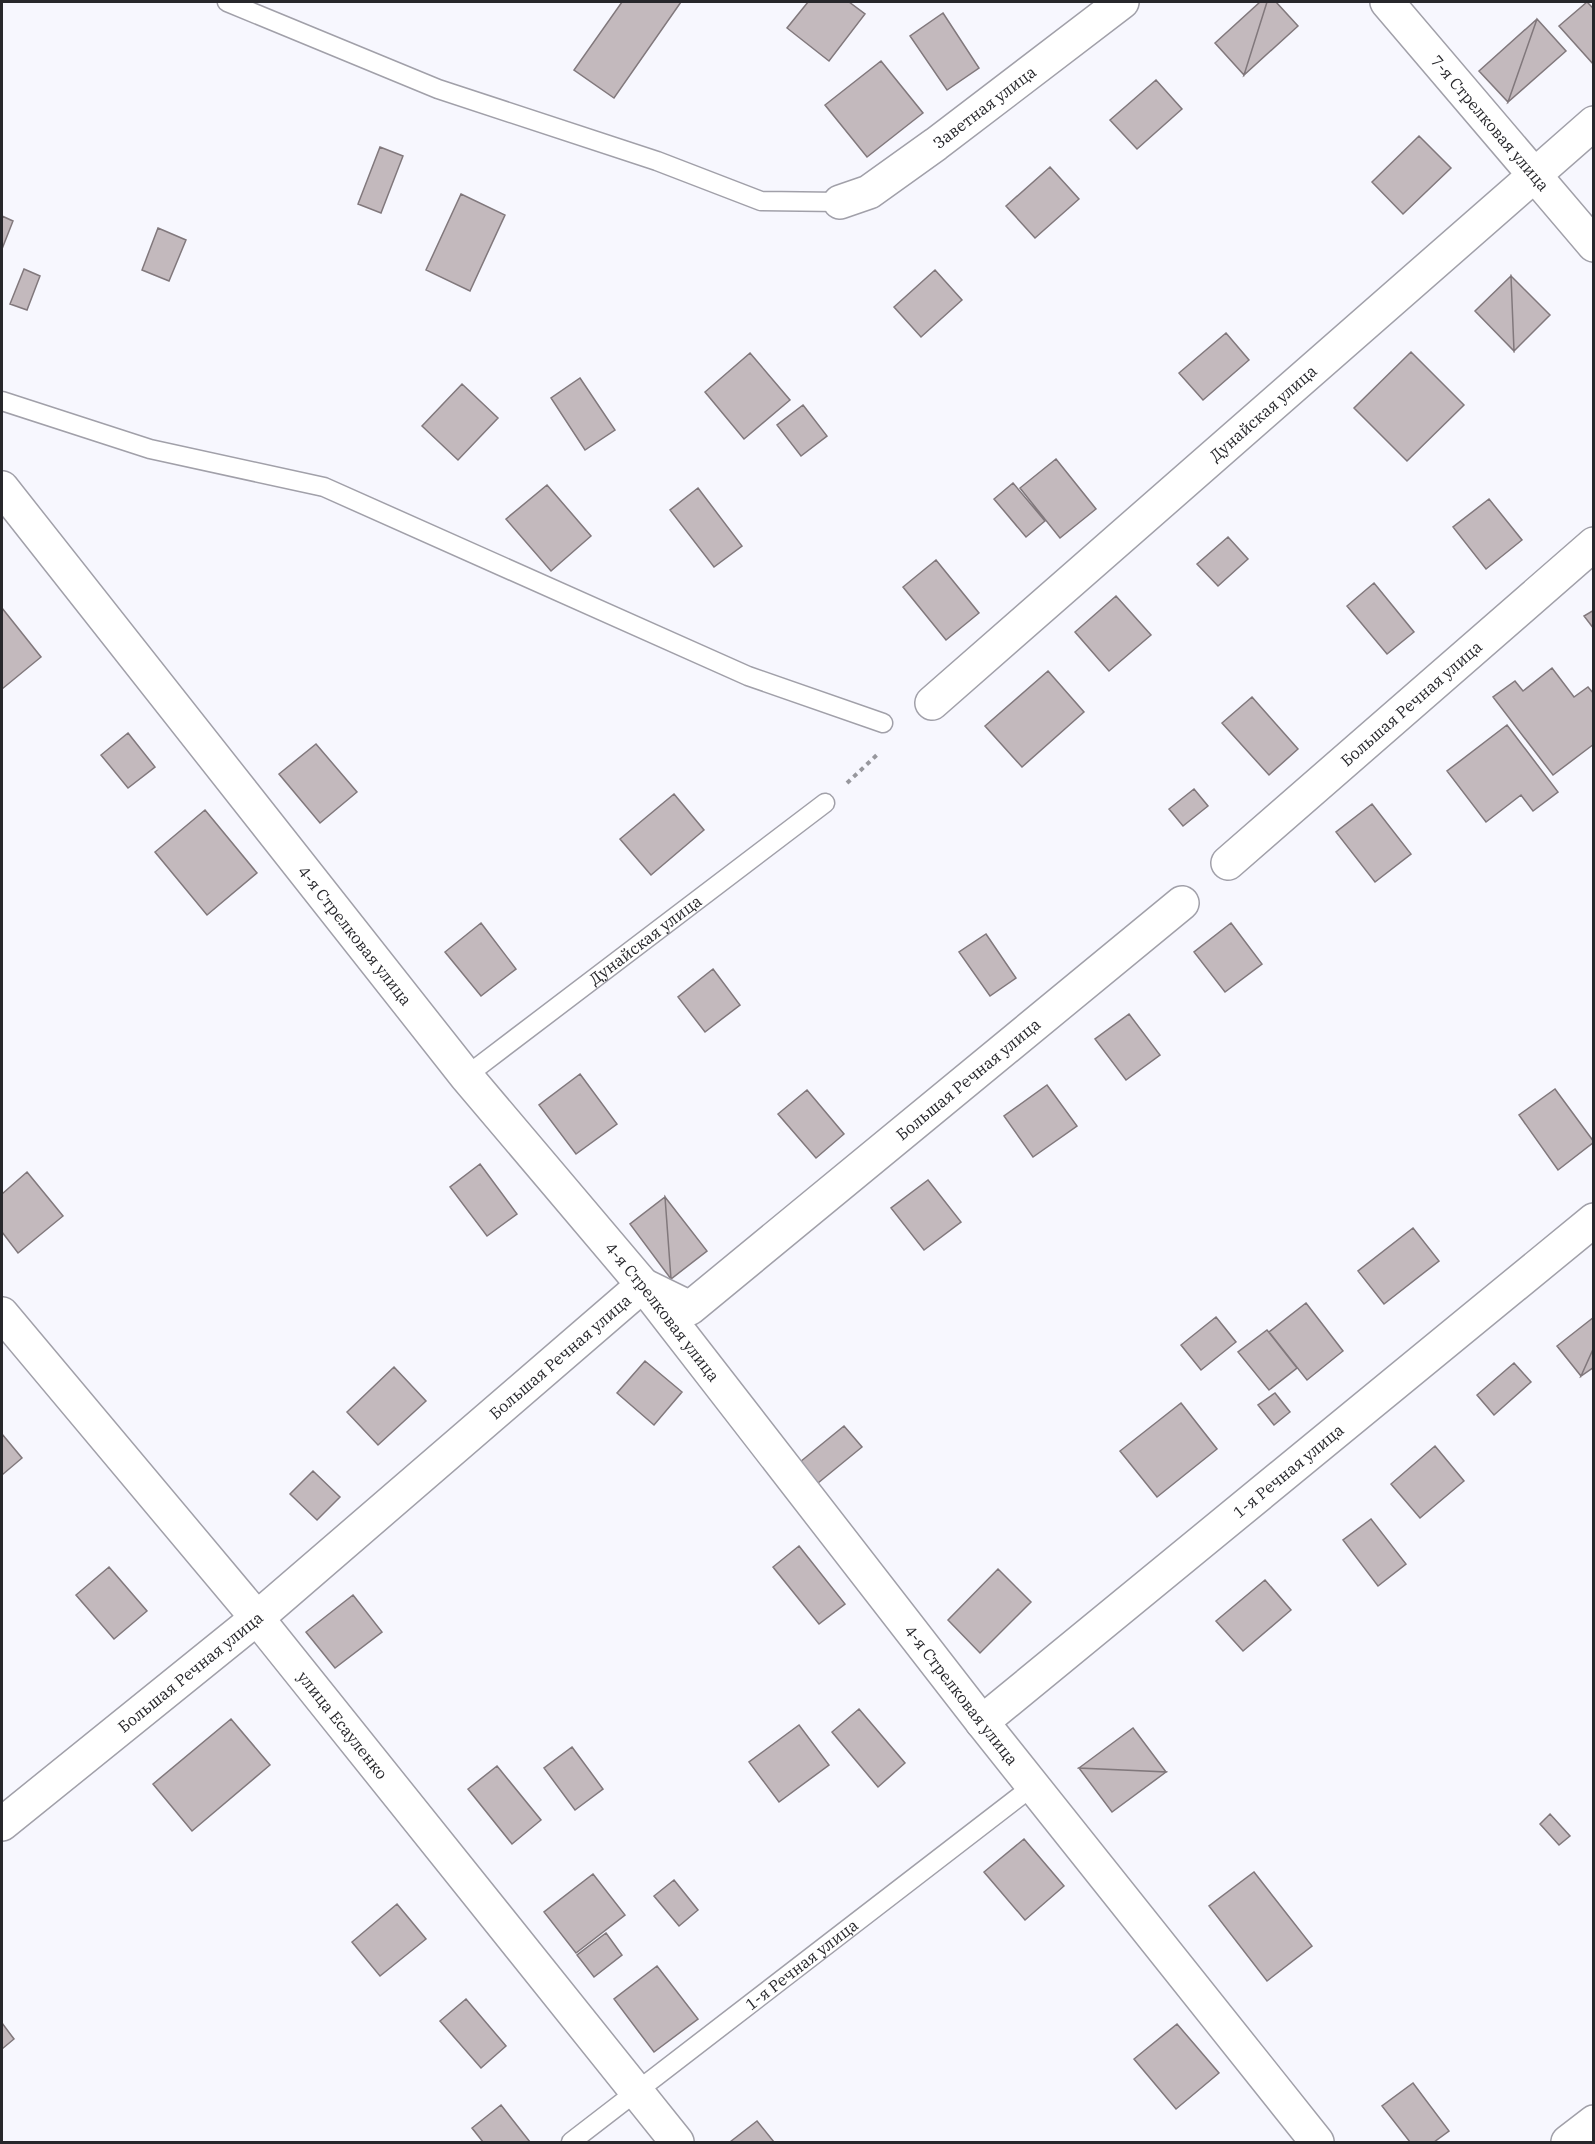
<svg xmlns="http://www.w3.org/2000/svg" width="1595" height="2144" viewBox="0 0 1595 2144" font-family="'IBM Plex Serif',serif">
	<style>
		.building { fill: #c3b9bd; stroke: #81787c; stroke-width: 1.5 }
		.lines { fill: none; stroke-linecap: round; stroke-linejoin: round }
		.service-casing { stroke: #a1a0a9; stroke-width: 21 }
		.minor-casing { stroke: #a1a0a9; stroke-width: 36 }
		.path { stroke: #97979d; stroke-width: 4; stroke-dasharray: 4.5 4.5; stroke-linecap: butt }
		.service { stroke: #fff; stroke-width: 18 }
		.minor { stroke: #fff; stroke-width: 33 }
		.labels { text-anchor: middle; stroke-width: 5; stroke-linejoin: round; paint-order: stroke }
		.street-label { font-size: 16px; fill: #27272b; stroke: #f7f7fe }
	</style>
	<rect width="100%" height="100%" fill="#f7f7fe"/>
	<path class="building" d="M 622,2 L 681,2 L 614,98 L 574,70 Z
		M 808,2 L 849,2 L 865,14 L 829,61 L 787,28 Z
		M 1260,2 L 1267,2 L 1244,75 L 1215,43 Z
		M 1267,2 L 1276,2 L 1298,26 L 1244,75 Z
		M 1587,2 L 1594,9 L 1594,65 L 1559,26 Z
		M 943,13 L 979,68 L 947,90 L 910,36 Z
		M 1537,19 L 1566,51 L 1508,102 Z
		M 1537,19 L 1508,102 L 1479,71 Z
		M 881,61 L 923,113 L 867,157 L 825,105 Z
		M 1156,80 L 1182,109 L 1137,149 L 1110,120 Z
		M 1419,136 L 1451,168 L 1403,214 L 1372,182 Z
		M 380,147 L 403,156 L 381,213 L 358,204 Z
		M 1050,167 L 1079,199 L 1035,238 L 1006,206 Z
		M 461,194 L 505,215 L 470,291 L 426,270 Z
		M 2,216 L 13,221 L 2,249 Z
		M 158,228 L 186,240 L 169,281 L 142,270 Z
		M 24,269 L 40,276 L 27,310 L 10,304 Z
		M 935,270 L 962,300 L 921,337 L 894,307 Z
		M 1511,276 L 1514,351 L 1475,311 Z
		M 1511,276 L 1550,315 L 1514,351 Z
		M 1226,333 L 1249,360 L 1203,400 L 1179,373 Z
		M 1411,352 L 1464,405 L 1407,461 L 1354,408 Z
		M 750,353 L 790,400 L 744,439 L 705,392 Z
		M 580,378 L 615,430 L 585,450 L 551,398 Z
		M 462,384 L 498,418 L 458,460 L 422,426 Z
		M 803,405 L 827,436 L 801,456 L 777,425 Z
		M 1056,459 L 1096,509 L 1060,538 L 1020,488 Z
		M 1013,483 L 1045,521 L 1026,537 L 994,499 Z
		M 547,485 L 591,536 L 551,571 L 506,519 Z
		M 698,488 L 742,546 L 714,567 L 670,510 Z
		M 1489,499 L 1522,540 L 1486,569 L 1453,527 Z
		M 1228,537 L 1248,559 L 1218,586 L 1197,564 Z
		M 936,560 L 979,613 L 946,640 L 903,587 Z
		M 1374,583 L 1414,632 L 1387,654 L 1347,606 Z
		M 1116,596 L 1151,635 L 1109,671 L 1075,632 Z
		M 2,608 L 41,657 L 2,689 Z
		M 1594,610 L 1594,629 L 1584,616 Z
		M 1552,668 L 1574,697 L 1588,687 L 1594,694 L 1594,744 L 1553,775 L 1493,697 L 1515,681 L 1523,691 Z
		M 1048,671 L 1084,712 L 1022,767 L 985,726 Z
		M 1252,697 L 1298,749 L 1269,775 L 1222,723 Z
		M 1507,725 L 1558,792 L 1533,811 L 1521,795 L 1486,822 L 1447,771 Z
		M 128,733 L 155,767 L 128,788 L 101,755 Z
		M 316,744 L 357,792 L 320,823 L 279,774 Z
		M 1194,789 L 1208,806 L 1183,826 L 1169,809 Z
		M 674,794 L 704,830 L 651,875 L 620,839 Z
		M 1372,804 L 1411,854 L 1375,882 L 1336,832 Z
		M 205,810 L 257,873 L 207,915 L 155,852 Z
		M 481,923 L 516,969 L 481,996 L 445,952 Z
		M 1231,923 L 1262,964 L 1225,992 L 1194,952 Z
		M 986,934 L 1016,978 L 990,996 L 959,952 Z
		M 713,969 L 740,1005 L 705,1032 L 678,997 Z
		M 1129,1014 L 1160,1055 L 1126,1080 L 1095,1039 Z
		M 580,1074 L 617,1124 L 576,1154 L 539,1105 Z
		M 1047,1085 L 1077,1126 L 1033,1157 L 1004,1116 Z
		M 1555,1089 L 1594,1142 L 1558,1170 L 1519,1115 Z
		M 807,1090 L 844,1134 L 816,1158 L 778,1114 Z
		M 480,1164 L 517,1214 L 487,1236 L 450,1187 Z
		M 27,1172 L 63,1216 L 18,1253 L 2,1232 L 2,1194 Z
		M 928,1180 L 961,1222 L 924,1250 L 891,1208 Z
		M 665,1197 L 707,1251 L 671,1279 Z
		M 665,1197 L 671,1279 L 630,1224 Z
		M 1413,1228 L 1439,1261 L 1384,1304 L 1358,1271 Z
		M 1306,1303 L 1343,1351 L 1307,1380 L 1269,1332 Z
		M 1216,1317 L 1236,1342 L 1201,1370 L 1181,1345 Z
		M 1594,1317 L 1594,1347 L 1581,1376 L 1557,1346 Z
		M 1267,1330 L 1297,1368 L 1269,1390 L 1238,1352 Z
		M 1594,1347 L 1594,1367 L 1581,1376 Z
		M 645,1361 L 682,1392 L 654,1425 L 617,1393 Z
		M 1514,1363 L 1531,1382 L 1494,1415 L 1477,1395 Z
		M 394,1367 L 426,1401 L 378,1445 L 347,1412 Z
		M 1275,1393 L 1290,1412 L 1274,1425 L 1258,1405 Z
		M 1181,1403 L 1217,1449 L 1157,1497 L 1120,1451 Z
		M 844,1426 L 862,1447 L 807,1492 L 789,1471 Z
		M 2,1434 L 22,1458 L 2,1475 Z
		M 1435,1446 L 1464,1481 L 1420,1518 L 1391,1484 Z
		M 313,1471 L 340,1497 L 317,1520 L 290,1494 Z
		M 1371,1519 L 1406,1564 L 1378,1586 L 1343,1540 Z
		M 799,1546 L 845,1604 L 819,1624 L 773,1567 Z
		M 109,1567 L 147,1611 L 114,1639 L 76,1595 Z
		M 998,1569 L 1031,1602 L 980,1653 L 948,1620 Z
		M 1265,1580 L 1291,1610 L 1243,1651 L 1216,1621 Z
		M 353,1595 L 382,1632 L 335,1668 L 306,1632 Z
		M 859,1709 L 905,1763 L 878,1787 L 832,1732 Z
		M 231,1719 L 270,1765 L 192,1831 L 153,1784 Z
		M 799,1725 L 829,1765 L 779,1802 L 749,1762 Z
		M 1133,1728 L 1166,1772 L 1079,1768 Z
		M 572,1747 L 603,1789 L 575,1810 L 544,1768 Z
		M 497,1766 L 541,1820 L 512,1844 L 468,1789 Z
		M 1079,1768 L 1166,1772 L 1112,1812 Z
		M 1550,1814 L 1570,1836 L 1559,1845 L 1540,1824 Z
		M 1024,1839 L 1064,1886 L 1025,1920 L 984,1872 Z
		M 1254,1872 L 1312,1946 L 1267,1981 L 1209,1906 Z
		M 593,1874 L 625,1915 L 576,1953 L 544,1912 Z
		M 674,1880 L 698,1910 L 679,1926 L 654,1896 Z
		M 397,1904 L 426,1939 L 380,1976 L 352,1942 Z
		M 606,1933 L 622,1955 L 594,1977 L 577,1955 Z
		M 657,1966 L 698,2019 L 654,2052 L 614,1999 Z
		M 466,1999 L 506,2046 L 481,2068 L 440,2021 Z
		M 2,2023 L 14,2039 L 2,2049 Z
		M 1177,2024 L 1219,2073 L 1176,2109 L 1134,2059 Z
		M 1413,2083 L 1449,2131 L 1434,2142 L 1410,2142 L 1382,2106 Z
		M 501,2105 L 530,2142 L 483,2142 L 472,2128 Z
		M 757,2121 L 774,2142 L 730,2142 Z"/>
	<g class="lines">
		<defs>
			<g id="service">
				<path d="M 227,2 L 438,89 L 657,161 L 761,201 L 840,202"/>
				<path d="M 2,401 L 150,449 L 324,487 L 748,676 L 883,723"/>
				<path id="s1" d="M 466,1076 L 825,803"/>
				<path id="s2" d="M 571,2142 L 1033,1786"/>
			</g>
			<g id="minor">
				<path id="s3" d="M 1387,2 L 1594,245"/>
				<path id="s4" d="M 840,202 L 869,192 L 936,144 L 1122,2"/>
				<path id="s5" d="M 2,488 L 466,1076 L 643,1285 L 982,1722 L 1317,2142"/>
				<path id="s6" d="M 932,703 L 1594,123"/>
				<path id="s7" d="M 1228,863 L 1594,544"/>
				<path id="s8" d="M 2,1314 L 257,1618 L 677,2142"/>
				<path id="s9" d="M 982,1722 L 1594,1220"/>
				<path id="s10" d="M 2,1824 L 257,1618 L 643,1285 L 690,1308 L 1182,903"/>
				<path d="M 1568,2142 L 1594,2122"/>
			</g>
		</defs>
		<use href="#service" class="service-casing"/>
		<use href="#minor" class="minor-casing"/>
		<path class="path" d="M 847,783 L 879,753"/>
		<use href="#service" class="service"/>
		<use href="#minor" class="minor"/>
	</g>
	<g class="labels">
		<g class="street-label">
			<text dy="6" stroke="none"><textPath href="#s4" startOffset="174">Заветная улица</textPath></text>
			<text dy="6" stroke="none"><textPath href="#s3" startOffset="159">7-я Стрелковая улица</textPath></text>
			<text dy="6" stroke="none"><textPath href="#s6" startOffset="440">Дунайская улица</textPath></text>
			<text dy="6" stroke="none"><textPath href="#s7" startOffset="243">Большая Речная улица</textPath></text>
			<text dy="6" stroke="none"><textPath href="#s5" startOffset="570">4-я Стрелковая улица</textPath></text>
			<text dy="6" stroke="none"><textPath href="#s1" startOffset="225">Дунайская улица</textPath></text>
			<text dy="6" stroke="none"><textPath href="#s10" startOffset="1250">Большая Речная улица</textPath></text>
			<text dy="6" stroke="none"><textPath href="#s5" startOffset="1056">4-я Стрелковая улица</textPath></text>
			<text dy="6" stroke="none"><textPath href="#s10" startOffset="728">Большая Речная улица</textPath></text>
			<text dy="6" stroke="none"><textPath href="#s9" startOffset="396">1-я Речная улица</textPath></text>
			<text dy="6" stroke="none"><textPath href="#s10" startOffset="242">Большая Речная улица</textPath></text>
			<text dy="6" stroke="none"><textPath href="#s5" startOffset="1542">4-я Стрелковая улица</textPath></text>
			<text dy="6" stroke="none"><textPath href="#s8" startOffset="534">улица Есауленко</textPath></text>
			<text dy="6" stroke="none"><textPath href="#s2" startOffset="291">1-я Речная улица</textPath></text>
		</g>
	</g>
	<rect width="1595" height="2144" fill="none" stroke="#27272b" stroke-width="6"/>
</svg>
